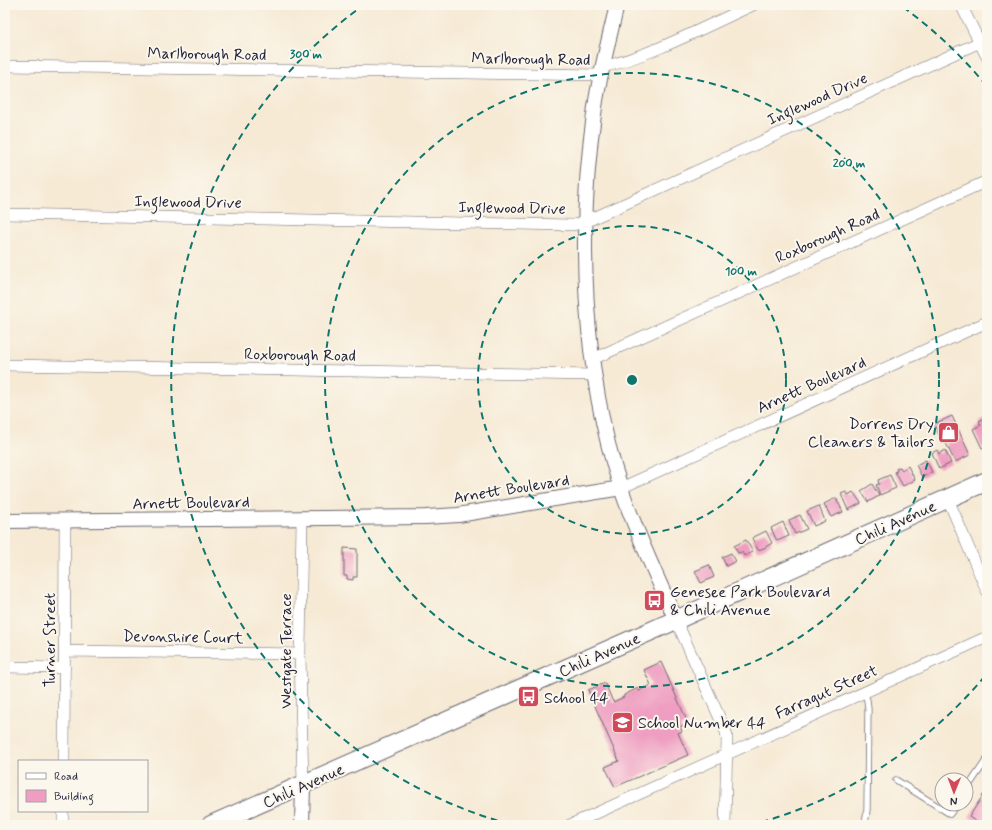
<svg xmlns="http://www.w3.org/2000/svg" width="992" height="830" viewBox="0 0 992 830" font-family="Mynerve,sans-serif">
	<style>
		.building { fill: #ef9ec1 }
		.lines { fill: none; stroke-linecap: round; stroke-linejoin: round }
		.service-casing { stroke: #6c6871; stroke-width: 7 }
		.minor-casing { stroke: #6c6871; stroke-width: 12 }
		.tertiary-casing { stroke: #6c6871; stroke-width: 16 }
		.primary-casing { stroke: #6c6871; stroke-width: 20 }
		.service { stroke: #fff; stroke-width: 5.5 }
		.minor { stroke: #fff; stroke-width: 11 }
		.tertiary { stroke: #fff; stroke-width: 14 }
		.primary { stroke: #fff; stroke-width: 18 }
		.ring { fill: none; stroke: #0f766e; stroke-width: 2; stroke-dasharray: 7 5 }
		.labels { text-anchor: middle; stroke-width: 4; stroke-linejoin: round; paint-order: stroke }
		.street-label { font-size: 16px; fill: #22223b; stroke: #fbf7ec }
		.poi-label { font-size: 16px; fill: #22223b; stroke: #fbf7ec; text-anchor: start }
		.centre { fill: #0f766e; stroke: #fbf7ec; stroke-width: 2 }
		.ring-label { font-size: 12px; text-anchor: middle; font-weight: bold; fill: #0f766e; stroke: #fbf7ec; stroke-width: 4; stroke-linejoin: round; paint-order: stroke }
	</style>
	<rect width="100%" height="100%" fill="#fbf7ec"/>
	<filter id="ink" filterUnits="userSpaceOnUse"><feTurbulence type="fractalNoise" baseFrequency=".025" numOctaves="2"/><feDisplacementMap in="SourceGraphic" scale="8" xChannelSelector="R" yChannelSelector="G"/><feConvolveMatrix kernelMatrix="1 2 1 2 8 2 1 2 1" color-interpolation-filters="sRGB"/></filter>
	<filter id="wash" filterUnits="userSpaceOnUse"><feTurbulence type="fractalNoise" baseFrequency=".012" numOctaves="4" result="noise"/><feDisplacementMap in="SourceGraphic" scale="16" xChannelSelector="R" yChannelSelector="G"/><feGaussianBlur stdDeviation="0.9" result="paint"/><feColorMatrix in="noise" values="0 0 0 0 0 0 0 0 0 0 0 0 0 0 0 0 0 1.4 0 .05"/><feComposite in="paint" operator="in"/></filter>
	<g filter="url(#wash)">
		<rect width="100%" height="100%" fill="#f6ead5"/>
		<g id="blocks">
			<path class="building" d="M 952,416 L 970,455 L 955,462 L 945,441 L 942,442 L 934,424 Z
				M 987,417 L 987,446 L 982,448 L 973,429 L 981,425 L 979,421 Z
				M 937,450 L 939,454 L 945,450 L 951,463 L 939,469 L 932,453 Z
				M 926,460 L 932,472 L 922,477 L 916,465 Z
				M 908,466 L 915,480 L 903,486 L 895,472 L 897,471 L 896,469 L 900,467 L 902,470 Z
				M 890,475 L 896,488 L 880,495 L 876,485 L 879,484 L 878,480 Z
				M 872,484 L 879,496 L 868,502 L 861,491 Z
				M 846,492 L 848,495 L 853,492 L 861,503 L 848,510 L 841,494 Z
				M 836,498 L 843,512 L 831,517 L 824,504 Z
				M 819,506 L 825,521 L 814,526 L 807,511 Z
				M 800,515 L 807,529 L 795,534 L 789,520 Z
				M 783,522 L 789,536 L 777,541 L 771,528 Z
				M 766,531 L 772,543 L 764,548 L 758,550 L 752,538 Z
				M 746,540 L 753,552 L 744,556 L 742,552 L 738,553 L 734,546 Z
				M 344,548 L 357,549 L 357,577 L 353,577 L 353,580 L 347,579 L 347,576 L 344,576 Z
				M 731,553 L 736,561 L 726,566 L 722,557 Z
				M 709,565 L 714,577 L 701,583 L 695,571 Z
				M 661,662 L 688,723 L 680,727 L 682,731 L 678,733 L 688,755 L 615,787 L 605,767 L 619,761 L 588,690 L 605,683 L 613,702 L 624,697 L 624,695 L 638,688 L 639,691 L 651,685 L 644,670 Z
				M 987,789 L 987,825 L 981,825 L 969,817 Z"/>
		</g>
	</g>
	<g filter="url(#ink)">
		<use href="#blocks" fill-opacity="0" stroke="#6c6871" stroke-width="1"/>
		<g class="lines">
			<defs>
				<path id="service" d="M 864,692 L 867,700 L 868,709 L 867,810 L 865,825
					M 896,780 L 950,814 L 957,804
					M 966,790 L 987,759"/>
				<path id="minor" d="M 961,5 L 987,57
					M 5,66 L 601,75
					M 603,67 C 655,54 704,27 753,5
					M 5,214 L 573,225 L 585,222 L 980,42
					M 593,359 L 987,181
					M 5,365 L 595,375
					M 621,488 L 987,322
					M 948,499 L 987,591
					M 302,518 L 300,654 L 303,785
					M 676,620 L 726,732 L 727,738 L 725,825
					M 65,651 L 300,654
					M 5,667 L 65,668
					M 64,761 L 65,520
					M 63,825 L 63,811
					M 570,825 L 987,637"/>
				<path id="tertiary" d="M 617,5 C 609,39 600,73 595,107 C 577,229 582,371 621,488 C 636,533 657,577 676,620
					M 5,521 L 426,517 L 458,515 L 621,488
					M 302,825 L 303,785"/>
				<path id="primary" d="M 211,825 L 676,620 L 987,481"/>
			</defs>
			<use href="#service" class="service-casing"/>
			<use href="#minor" class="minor-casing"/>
			<use href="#tertiary" class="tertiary-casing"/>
			<use href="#primary" class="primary-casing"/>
			<use href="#service" class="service"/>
			<use href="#minor" class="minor"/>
			<use href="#tertiary" class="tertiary"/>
			<use href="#primary" class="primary"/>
		</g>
	</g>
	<g class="ring">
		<circle cx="632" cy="380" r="154"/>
		<circle cx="632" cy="380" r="307"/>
		<path d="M985 676A461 461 0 0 1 755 824M509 824A461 461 0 0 1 361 7M903 7A461 461 0 0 1 985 84"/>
	</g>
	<defs>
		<symbol id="shop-square" viewBox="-11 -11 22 22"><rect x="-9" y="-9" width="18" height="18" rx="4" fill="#d1495b" stroke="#fbf7ec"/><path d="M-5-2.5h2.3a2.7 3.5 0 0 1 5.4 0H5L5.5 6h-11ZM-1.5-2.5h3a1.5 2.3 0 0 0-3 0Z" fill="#fff"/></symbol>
		<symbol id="bus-square" viewBox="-11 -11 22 22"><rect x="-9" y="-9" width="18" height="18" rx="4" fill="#d1495b" stroke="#fbf7ec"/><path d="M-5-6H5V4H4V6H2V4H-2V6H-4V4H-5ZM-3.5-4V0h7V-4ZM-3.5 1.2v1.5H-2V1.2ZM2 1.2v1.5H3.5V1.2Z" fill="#fff"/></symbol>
		<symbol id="school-square" viewBox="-11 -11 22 22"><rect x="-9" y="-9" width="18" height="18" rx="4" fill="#d1495b" stroke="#fbf7ec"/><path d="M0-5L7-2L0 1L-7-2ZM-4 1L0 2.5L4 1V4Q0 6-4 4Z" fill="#fff"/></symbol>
	</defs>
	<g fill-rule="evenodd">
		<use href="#shop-square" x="936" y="420" width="25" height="25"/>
		<use href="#bus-square" x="642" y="588" width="25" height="25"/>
		<use href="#bus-square" x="516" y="684" width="25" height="25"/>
		<use href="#school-square" x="610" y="710" width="25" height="25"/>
	</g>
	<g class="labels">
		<g class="street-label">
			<text transform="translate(207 53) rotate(1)" y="6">Marlborough Road</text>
			<text transform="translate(531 58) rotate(1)" y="6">Marlborough Road</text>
			<text transform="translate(817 98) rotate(-24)" y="6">Inglewood Drive</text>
			<text transform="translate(188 201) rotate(1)" y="6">Inglewood Drive</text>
			<text transform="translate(512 207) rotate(1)" y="6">Inglewood Drive</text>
			<text transform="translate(827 235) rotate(-24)" y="6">Roxborough Road</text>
			<text transform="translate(300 354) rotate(1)" y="6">Roxborough Road</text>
			<text transform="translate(811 384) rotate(-24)" y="6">Arnett Boulevard</text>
			<text transform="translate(511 488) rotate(-9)" y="6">Arnett Boulevard</text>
			<text transform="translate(191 502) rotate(-1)" y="6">Arnett Boulevard</text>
			<text transform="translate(895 522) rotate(-24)" y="6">Chili Avenue</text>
			<text transform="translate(183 636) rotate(1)" y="6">Devonshire Court</text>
			<text transform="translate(49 640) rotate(-90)" y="6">Turner Street</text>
			<text transform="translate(285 651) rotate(-90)" y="6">Westgate Terrace</text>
			<text transform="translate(599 654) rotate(-24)" y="6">Chili Avenue</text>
			<text transform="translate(826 691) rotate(-24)" y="6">Farragut Street</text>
			<text transform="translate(303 785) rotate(-24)" y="6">Chili Avenue</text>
		</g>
		<g class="poi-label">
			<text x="934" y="429" text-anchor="end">Dorrens Dry<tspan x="934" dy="18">Cleaners &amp; Tailors</tspan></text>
			<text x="670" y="597">Genesee Park Boulevard<tspan x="670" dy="18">&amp; Chili Avenue</tspan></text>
			<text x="544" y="703">School 44</text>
			<text x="638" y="728">School Number 44</text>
		</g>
	</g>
	<circle cx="632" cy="380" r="6" class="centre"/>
	<g class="ring-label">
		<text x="306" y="58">300 m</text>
		<text x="849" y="167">200 m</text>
		<text x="741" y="275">100 m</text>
	</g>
	<rect width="992" height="830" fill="none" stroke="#fbf7ec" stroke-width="20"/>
	<rect x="18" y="760" width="130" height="52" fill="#fbf7ec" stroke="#a4a2a5"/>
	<rect x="26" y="773" width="20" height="6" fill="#ffffff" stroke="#a4a2a5"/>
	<text x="54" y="780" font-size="12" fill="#22223b">Road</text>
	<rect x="26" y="790" width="20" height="12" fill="#ef9ec1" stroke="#a4a2a5"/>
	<text x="54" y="800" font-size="12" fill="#22223b">Building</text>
	<g transform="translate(954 792) rotate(181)"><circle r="19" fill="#fbf7ec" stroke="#a4a2a5"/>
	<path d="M0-3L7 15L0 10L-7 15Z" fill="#d1495b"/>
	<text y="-6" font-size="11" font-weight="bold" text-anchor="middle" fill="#22223b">N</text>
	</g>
</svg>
